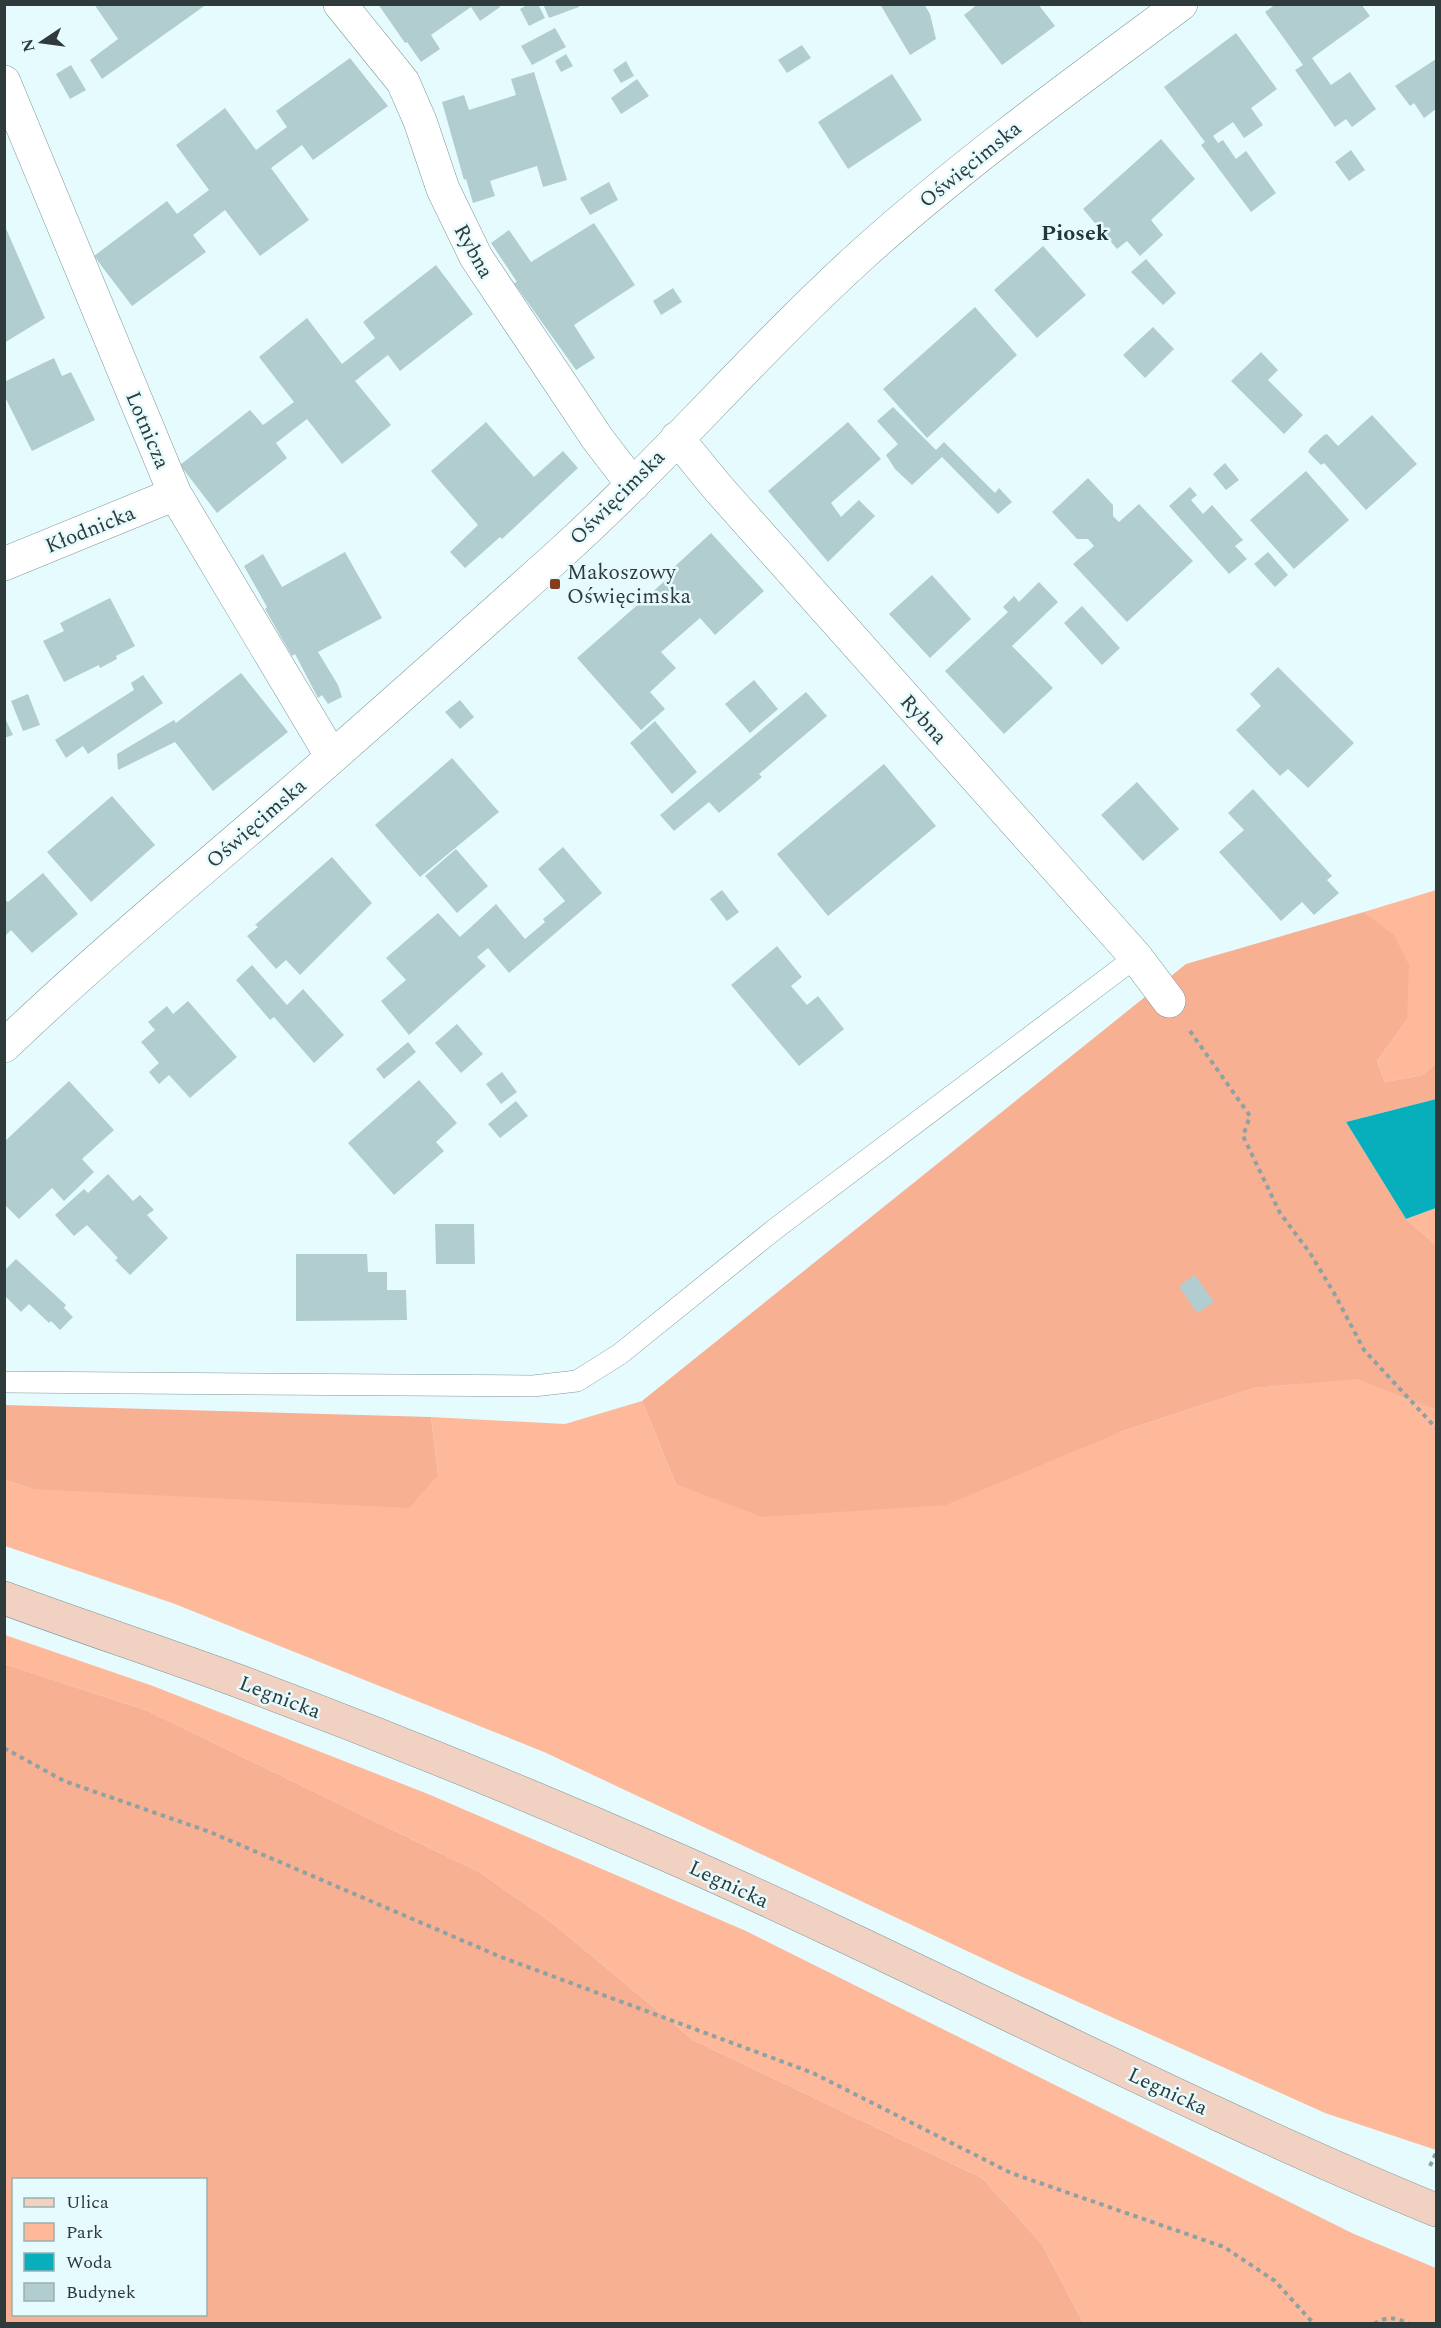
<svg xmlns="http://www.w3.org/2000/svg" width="1441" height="2328" viewBox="0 0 1441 2328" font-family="Spectral,serif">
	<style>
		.green { fill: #feb99b }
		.forest { fill: #f7b092; fill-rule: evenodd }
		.water { fill: #07afbc }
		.building { fill: #b2cdd0 }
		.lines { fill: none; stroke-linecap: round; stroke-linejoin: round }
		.lane-casing { stroke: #7e979a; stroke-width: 22 }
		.street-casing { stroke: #7e979a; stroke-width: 34 }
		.secondary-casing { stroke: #7e979a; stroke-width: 34 }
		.path { stroke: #90a1a3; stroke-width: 4; stroke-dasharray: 4.5 4.5; stroke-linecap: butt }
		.lane { stroke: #fff; stroke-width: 21 }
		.street { stroke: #fff; stroke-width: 33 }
		.secondary { stroke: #f1d1c1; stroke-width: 33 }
		.poi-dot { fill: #853e1b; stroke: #e6fbfe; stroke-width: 2 }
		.labels { text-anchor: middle; stroke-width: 5; stroke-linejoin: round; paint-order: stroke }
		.street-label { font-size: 21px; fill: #2f3a3b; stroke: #e6fbfe }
		.poi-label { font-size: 21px; fill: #2f3a3b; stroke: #e6fbfe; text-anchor: start }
		.neighbourhood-label { font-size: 22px; font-weight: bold; fill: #22393b; stroke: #e6fbfe }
	</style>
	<rect width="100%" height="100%" fill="#e6fbfe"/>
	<path class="green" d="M 1436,890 L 1436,1064 L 1422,1075 L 1385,1082 L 1377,1061 L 1407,1020 L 1394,936 L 1364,912 Z
		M 1436,1208 L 1436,1245 L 1406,1219 Z
		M 1357,1378 L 1436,1410 L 1436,2150 L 1325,2113 L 1018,1975 L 544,1752 L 175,1604 L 5,1546 L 5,1480 L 33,1489 L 438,1475 L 431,1417 L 565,1424 L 642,1401 L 676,1484 L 1120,1432 L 1254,1388 Z
		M 5,1635 L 153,1686 L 428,1794 L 746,1931 L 1354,2234 L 1436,2268 L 1436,2323 L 1083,2323 L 1042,2244 L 982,2178 L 693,2040 L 551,1922 L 479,1872 L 148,1711 L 5,1664 Z"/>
	<path class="forest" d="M 1364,912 L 1394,935 L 1409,965 L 1407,1020 L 1377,1061 L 1385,1082 L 1422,1075 L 1436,1064 L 1436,1099 L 1346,1122 L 1406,1219 L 1436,1245 L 1436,1410 L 1357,1379 L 1254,1388 L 1120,1432 L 946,1505 L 762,1517 L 676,1484 L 642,1401 L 1186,964 Z
		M 5,1405 L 431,1417 L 438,1475 L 409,1508 L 33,1489 L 5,1480 Z
		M 5,1664 L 148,1711 L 479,1872 L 551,1922 L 693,2040 L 982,2178 L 1042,2244 L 1083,2323 L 5,2323 ZM 14,2180 L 206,2180 L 206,2314 L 14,2314 Z"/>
	<path class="water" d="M 1436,1099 L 1436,1208 L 1406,1219 L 1346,1122 Z"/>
	<path class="building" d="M 94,4 L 207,4 L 102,79 L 90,60 L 118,39 Z
		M 378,4 L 499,4 L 500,7 L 480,21 L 471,7 L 431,35 L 440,49 L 421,62 L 407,42 L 405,43 Z
		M 529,4 L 538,4 L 545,18 L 529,26 L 520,9 Z
		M 543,4 L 578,4 L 579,7 L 549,18 Z
		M 880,4 L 924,4 L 930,14 L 936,39 L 910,55 Z
		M 978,4 L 1038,4 L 1055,26 L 1002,65 L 964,15 Z
		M 1276,4 L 1361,4 L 1370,16 L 1312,58 L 1331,85 L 1350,72 L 1376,109 L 1352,127 L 1346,119 L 1335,127 L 1295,70 L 1303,65 L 1265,12 Z
		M 555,28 L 566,47 L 532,65 L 521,46 Z
		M 1236,33 L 1277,89 L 1251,108 L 1263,125 L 1244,138 L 1233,122 L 1213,136 L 1218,143 L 1223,140 L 1236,159 L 1246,151 L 1276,193 L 1251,212 L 1201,145 L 1205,142 L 1164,87 Z
		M 802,45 L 811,58 L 787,73 L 778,60 Z
		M 566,54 L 573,66 L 561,72 L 555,61 Z
		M 350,58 L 388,106 L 313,160 L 302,145 L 271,168 L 309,220 L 260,256 L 225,210 L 193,235 L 206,252 L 132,306 L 94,256 L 167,201 L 177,214 L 209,190 L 176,145 L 225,108 L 256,150 L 287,127 L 276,111 Z
		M 1436,59 L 1436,109 L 1424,118 L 1414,103 L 1410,106 L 1395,86 Z
		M 626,61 L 634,76 L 621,83 L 613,70 Z
		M 71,65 L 86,90 L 70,99 L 56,74 Z
		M 534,72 L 567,180 L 543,187 L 537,166 L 490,181 L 495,196 L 473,203 L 466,179 L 464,180 L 442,102 L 464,95 L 469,110 L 516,95 L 511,79 Z
		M 892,74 L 922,120 L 848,169 L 818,122 Z
		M 637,79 L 649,96 L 621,114 L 611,98 Z
		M 1161,139 L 1195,179 L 1151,220 L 1163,235 L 1140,256 L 1127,241 L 1117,249 L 1083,209 Z
		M 1351,150 L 1365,170 L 1349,181 L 1335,162 Z
		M 609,182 L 618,200 L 590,215 L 580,198 Z
		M 594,223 L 635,285 L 574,325 L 595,358 L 576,370 L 514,283 L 517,282 L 491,243 L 509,230 L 531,262 Z
		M 4,224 L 45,318 L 4,343 Z
		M 1043,246 L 1086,295 L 1037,338 L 994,290 Z
		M 1146,259 L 1176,293 L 1163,305 L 1131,272 Z
		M 436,265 L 473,314 L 400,371 L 388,355 L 355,381 L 391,425 L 342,464 L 307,419 L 276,443 L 287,458 L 217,513 L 180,465 L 250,410 L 263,425 L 294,402 L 259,357 L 307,318 L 342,364 L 375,338 L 363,322 Z
		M 673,288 L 682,302 L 661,315 L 653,301 Z
		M 975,307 L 1017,355 L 927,438 L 883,389 Z
		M 1153,327 L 1174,349 L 1145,378 L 1123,355 Z
		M 1261,352 L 1278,370 L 1268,380 L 1303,415 L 1284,434 L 1231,381 Z
		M 54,358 L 62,376 L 71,372 L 95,420 L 32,451 L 4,395 L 4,382 Z
		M 893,407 L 936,450 L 944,442 L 995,493 L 999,488 L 1012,502 L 998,514 L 942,457 L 912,485 L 895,469 L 886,455 L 898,444 L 877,421 Z
		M 1372,415 L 1417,464 L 1366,510 L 1324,463 L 1321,465 L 1308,452 L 1310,448 L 1324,435 L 1327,434 L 1338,446 Z
		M 486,422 L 534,477 L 563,451 L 578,468 L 502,539 L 500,537 L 465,568 L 450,552 L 478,525 L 431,471 Z
		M 848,422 L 881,459 L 831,503 L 841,517 L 859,500 L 875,516 L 828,562 L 768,491 Z
		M 1225,463 L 1239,480 L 1226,490 L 1213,474 Z
		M 1306,471 L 1349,520 L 1294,569 L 1250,520 Z
		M 1088,478 L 1113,505 L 1113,516 L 1119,522 L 1139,504 L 1193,561 L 1127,622 L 1073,564 L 1094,546 L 1088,539 L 1077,539 L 1052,512 Z
		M 1190,487 L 1197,495 L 1191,500 L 1203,514 L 1212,505 L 1243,540 L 1235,546 L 1247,559 L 1229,574 L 1169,506 Z
		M 711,533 L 764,591 L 715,635 L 700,618 L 661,652 L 676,668 L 650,692 L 665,709 L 641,730 L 577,658 L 675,572 L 672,569 Z
		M 345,552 L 382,618 L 318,652 L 338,685 L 342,697 L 328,704 L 322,695 L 318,698 L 295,654 L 292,656 L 265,609 L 267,607 L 244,566 L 263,554 L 282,587 Z
		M 1268,552 L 1288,575 L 1275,587 L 1254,564 Z
		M 932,575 L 971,619 L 930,658 L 889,614 Z
		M 1039,582 L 1058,602 L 1012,646 L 1053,688 L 1004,734 L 945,671 L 1008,612 L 1003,607 L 1014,596 L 1019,602 Z
		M 110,598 L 135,646 L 116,656 L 117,659 L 100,668 L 99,665 L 64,682 L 43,641 L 64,631 L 60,623 Z
		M 1082,606 L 1120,648 L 1102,665 L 1064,623 Z
		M 1278,667 L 1354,743 L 1308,788 L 1288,769 L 1280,776 L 1236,730 L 1261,706 L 1250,694 Z
		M 241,673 L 288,732 L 213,791 L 175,742 L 118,770 L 117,754 L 174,720 L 176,723 Z
		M 143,675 L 163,703 L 88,754 L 83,746 L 66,758 L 55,740 L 134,690 L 131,683 Z
		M 754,680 L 778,709 L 750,733 L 725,704 Z
		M 806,692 L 827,716 L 759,774 L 762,777 L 719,813 L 709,802 L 674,831 L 660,815 Z
		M 28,694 L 40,725 L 23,731 L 11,701 Z
		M 460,700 L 474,717 L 460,729 L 445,712 Z
		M 4,716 L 13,735 L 4,738 Z
		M 655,721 L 697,772 L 672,794 L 630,743 Z
		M 452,758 L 499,812 L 420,877 L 375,825 Z
		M 884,764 L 936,826 L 828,916 L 777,854 Z
		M 1137,782 L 1179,829 L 1143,861 L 1101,815 Z
		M 1253,789 L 1332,876 L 1327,880 L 1339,893 L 1314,915 L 1302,902 L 1281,921 L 1219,852 L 1244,830 L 1228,813 Z
		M 112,796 L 155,845 L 91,902 L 47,852 Z
		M 563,847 L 602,893 L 509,973 L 488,948 L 477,957 L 486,966 L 409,1035 L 381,1001 L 406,980 L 386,958 L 438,913 L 460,937 L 496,904 L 525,939 L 545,922 L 543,919 L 565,901 L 538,869 Z
		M 456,849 L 488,886 L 457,913 L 425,876 Z
		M 332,857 L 372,903 L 300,975 L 286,960 L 276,969 L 247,936 L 258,927 L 255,925 Z
		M 43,873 L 78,914 L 32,953 L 11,930 L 4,937 L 4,899 L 8,902 Z
		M 722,890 L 739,912 L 727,921 L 710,899 Z
		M 777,946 L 802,977 L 791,986 L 807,1005 L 818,996 L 844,1029 L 799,1066 L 731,985 Z
		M 252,965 L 287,1005 L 303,989 L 344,1035 L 314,1063 L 274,1017 L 270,1020 L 236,980 Z
		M 188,1001 L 237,1057 L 190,1098 L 169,1075 L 159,1084 L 149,1072 L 159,1063 L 141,1042 L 155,1030 L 148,1022 L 167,1006 L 173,1014 Z
		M 457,1024 L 483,1054 L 461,1073 L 435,1043 Z
		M 408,1042 L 416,1052 L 384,1079 L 376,1069 Z
		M 502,1072 L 517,1092 L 501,1104 L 486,1084 Z
		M 419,1080 L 457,1123 L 436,1142 L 444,1151 L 394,1195 L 348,1143 Z
		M 69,1081 L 114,1130 L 82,1159 L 94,1172 L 64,1201 L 52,1188 L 19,1219 L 4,1204 L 4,1142 Z
		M 516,1101 L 528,1116 L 500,1138 L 488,1124 Z
		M 108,1174 L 133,1201 L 140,1195 L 154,1210 L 147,1215 L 168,1238 L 130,1275 L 115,1260 L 118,1258 L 87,1225 L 74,1236 L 55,1215 L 84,1189 L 88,1193 Z
		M 435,1224 L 474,1224 L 475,1264 L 436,1264 Z
		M 296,1254 L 367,1254 L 368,1272 L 387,1272 L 387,1290 L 406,1290 L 407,1320 L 296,1321 Z
		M 16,1259 L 66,1305 L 64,1308 L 73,1317 L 60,1330 L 51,1321 L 49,1323 L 29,1304 L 21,1312 L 4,1295 L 4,1271 Z
		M 1195,1275 L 1214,1302 L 1197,1313 L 1179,1286 Z"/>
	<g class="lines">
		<defs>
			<path id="lane" d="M 4,1382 L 533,1386 L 577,1381 L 620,1354 L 775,1229 L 1136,957"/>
			<path id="street" d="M 340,4 L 403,82 L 420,121 L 443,189 L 476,257 L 597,438 L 633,485
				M 4,82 L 175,494 L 332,757
				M 677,438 L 718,488 L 1136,957 L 1169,1001
				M 4,564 L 175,494
				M 4,1046 C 94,960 189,881 283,800 C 376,719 469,636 561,553 C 666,458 758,349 864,253 C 964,163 1073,84 1181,4"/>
			<path id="secondary" d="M 4,1598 C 83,1627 162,1653 241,1682 C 385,1736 528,1794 669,1856 C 927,1969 1175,2103 1436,2210"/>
		</defs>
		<use href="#lane" class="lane-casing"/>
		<use href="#street" class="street-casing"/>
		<use href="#secondary" class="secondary-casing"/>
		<path class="path" d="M 1190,1031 L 1250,1116 L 1243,1136 L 1280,1213 L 1310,1253 L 1334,1293 L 1364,1350 L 1436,1428
			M 4,1748 L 64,1781 L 210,1832 L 501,1957 L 813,2073 L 1011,2173 L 1224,2247 L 1275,2281 L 1314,2324
			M 1430,2166 L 1436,2153
			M 1374,2324 C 1387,2316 1395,2317 1410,2324"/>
		<use href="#lane" class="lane"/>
		<use href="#street" class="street"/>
		<use href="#secondary" class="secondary"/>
	</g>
	<rect class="poi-dot" x="549" y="578" width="12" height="12" rx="3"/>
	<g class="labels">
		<g class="street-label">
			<text transform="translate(970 164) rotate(-39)" y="7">Oświęcimska</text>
			<text transform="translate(474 251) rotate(61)" y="7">Rybna</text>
			<text transform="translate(148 430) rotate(67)" y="7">Lotnicza</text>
			<text transform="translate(617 497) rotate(-45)" y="7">Oświęcimska</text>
			<text transform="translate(90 529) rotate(-22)" y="7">Kłodnicka</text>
			<text transform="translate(924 719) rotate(48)" y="7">Rybna</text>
			<text transform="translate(256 823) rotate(-41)" y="7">Oświęcimska</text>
			<text transform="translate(280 1697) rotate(21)" y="7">Legnicka</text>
			<text transform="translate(729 1884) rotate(25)" y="7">Legnicka</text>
			<text transform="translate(1168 2091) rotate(25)" y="7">Legnicka</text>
		</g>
		<g class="poi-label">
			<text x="567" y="579">Makoszowy<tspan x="567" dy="24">Oświęcimska</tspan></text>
		</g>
		<g class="neighbourhood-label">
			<text x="1075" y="240">Piosek</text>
		</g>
	</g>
	<rect width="1441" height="2328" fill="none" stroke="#2f3a3b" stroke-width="12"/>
	<rect x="12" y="2178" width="195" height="138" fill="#e6fbfe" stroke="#9daeb0" stroke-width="1.5"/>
	<rect x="24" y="2198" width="30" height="9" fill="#f1d1c1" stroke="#9daeb0" stroke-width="1.5"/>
	<text x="66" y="2208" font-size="18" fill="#2f3a3b">Ulica</text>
	<rect x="24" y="2223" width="30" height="18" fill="#feb99b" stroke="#9daeb0" stroke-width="1.5"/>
	<text x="66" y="2238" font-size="18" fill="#2f3a3b">Park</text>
	<rect x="24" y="2253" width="30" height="18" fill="#07afbc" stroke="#9daeb0" stroke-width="1.5"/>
	<text x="66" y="2268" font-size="18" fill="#2f3a3b">Woda</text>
	<rect x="24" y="2283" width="30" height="18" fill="#b2cdd0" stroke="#9daeb0" stroke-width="1.5"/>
	<text x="66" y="2298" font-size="18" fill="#2f3a3b">Budynek</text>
	<g transform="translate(42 42) rotate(257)" stroke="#e6fbfe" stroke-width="4.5" paint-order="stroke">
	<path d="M0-4.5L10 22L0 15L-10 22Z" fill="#2f3a3b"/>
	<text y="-9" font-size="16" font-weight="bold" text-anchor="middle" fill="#2f3a3b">N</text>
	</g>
</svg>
